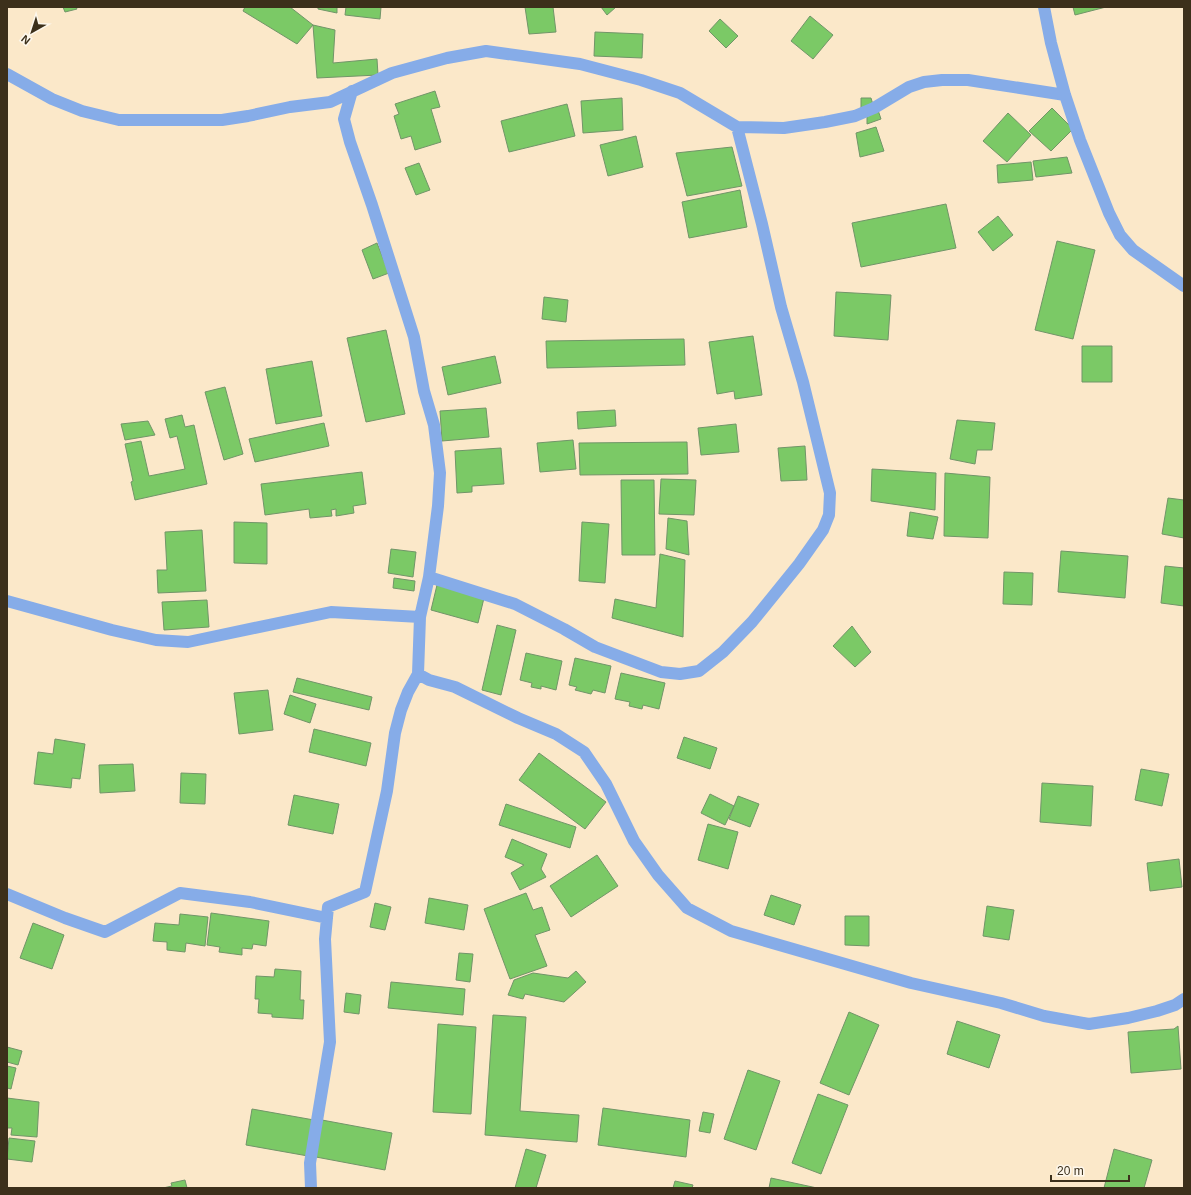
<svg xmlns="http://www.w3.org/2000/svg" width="1191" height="1195" viewBox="0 0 1191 1195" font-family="Arial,sans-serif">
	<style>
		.building { fill: #7bc966; stroke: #719568 }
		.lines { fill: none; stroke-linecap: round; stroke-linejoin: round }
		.minor { stroke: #86ace8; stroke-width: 12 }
	</style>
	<rect width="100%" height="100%" fill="#fbe8c9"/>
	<path class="building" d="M 63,7 L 76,7 L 77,9 L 65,12 Z
		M 245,7 L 290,7 L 313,25 L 297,44 L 243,11 Z
		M 318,7 L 337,7 L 337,13 L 318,9 Z
		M 346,7 L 381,7 L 380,19 L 345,15 Z
		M 525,7 L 553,7 L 556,32 L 529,34 Z
		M 601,7 L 616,7 L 607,15 Z
		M 1073,7 L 1106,7 L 1075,15 Z
		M 810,16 L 833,35 L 813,59 L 791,41 Z
		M 720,19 L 738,36 L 726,48 L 709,31 Z
		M 313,25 L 335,30 L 333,63 L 377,59 L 378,75 L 317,78 Z
		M 595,32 L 643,34 L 642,58 L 594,56 Z
		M 435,91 L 440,107 L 431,109 L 441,142 L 415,150 L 411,136 L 401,139 L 394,116 L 399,114 L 395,104 Z
		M 622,98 L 623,130 L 583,133 L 581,101 Z
		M 861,98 L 871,98 L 874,108 L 861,108 Z
		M 567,104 L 575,136 L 509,152 L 501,121 Z
		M 1052,108 L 1073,129 L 1051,151 L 1029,131 Z
		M 878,110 L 881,119 L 867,124 L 867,116 Z
		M 1008,113 L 1031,135 L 1007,162 L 983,141 Z
		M 876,127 L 884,151 L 860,157 L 856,133 Z
		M 636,136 L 643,167 L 608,176 L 600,145 Z
		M 732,147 L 742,186 L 687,196 L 676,153 Z
		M 1067,157 L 1072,173 L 1036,177 L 1033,161 Z
		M 1031,162 L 1033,180 L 998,183 L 997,165 Z
		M 419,163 L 430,190 L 416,195 L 405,168 Z
		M 740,190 L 747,227 L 689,238 L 682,202 Z
		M 946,204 L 956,248 L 861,267 L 852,223 Z
		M 998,216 L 1013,235 L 993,251 L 978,232 Z
		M 1057,241 L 1095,250 L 1073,339 L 1035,330 Z
		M 377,243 L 389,273 L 373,279 L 362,250 Z
		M 836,292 L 891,295 L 888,340 L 834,336 Z
		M 544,297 L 568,300 L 566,322 L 542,319 Z
		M 386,330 L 405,414 L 366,422 L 347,338 Z
		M 753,336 L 762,395 L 735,399 L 734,391 L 717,394 L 709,342 Z
		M 684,339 L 685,365 L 547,368 L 546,341 Z
		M 1082,346 L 1112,346 L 1112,382 L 1082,382 Z
		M 495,356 L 501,383 L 448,395 L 442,367 Z
		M 312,361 L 322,416 L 276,424 L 266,369 Z
		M 225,387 L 243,454 L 224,460 L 205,392 Z
		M 486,408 L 489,437 L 442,441 L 440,411 Z
		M 615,410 L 616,426 L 578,429 L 577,412 Z
		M 182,415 L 185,427 L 194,425 L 207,484 L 135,500 L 131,482 L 133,481 L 125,444 L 141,441 L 149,476 L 185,469 L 177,436 L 170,438 L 165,419 Z
		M 957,420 L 995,423 L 992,450 L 977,450 L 975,464 L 950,459 Z
		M 148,421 L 155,435 L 125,440 L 121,424 Z
		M 324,423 L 329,446 L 255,462 L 249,439 Z
		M 736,424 L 739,452 L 701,455 L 698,428 Z
		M 573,440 L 576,469 L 540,472 L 537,443 Z
		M 687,442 L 688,474 L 580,475 L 579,443 Z
		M 805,446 L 807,480 L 781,481 L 778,448 Z
		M 501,448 L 504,484 L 472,486 L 472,492 L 457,493 L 455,451 Z
		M 872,469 L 936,473 L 935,510 L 871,501 Z
		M 362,472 L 366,504 L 353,506 L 354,513 L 336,516 L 336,509 L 331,510 L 332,516 L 310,518 L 309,509 L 265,515 L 261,484 Z
		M 945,473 L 990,477 L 988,538 L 944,536 Z
		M 661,479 L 696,480 L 694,515 L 659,514 Z
		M 621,480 L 654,480 L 655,555 L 622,555 Z
		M 1168,498 L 1184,500 L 1184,538 L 1162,534 Z
		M 910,512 L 938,517 L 933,539 L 907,536 Z
		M 668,518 L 687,521 L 689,555 L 666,549 Z
		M 234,522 L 267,523 L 267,564 L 234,563 Z
		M 582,522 L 609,524 L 605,583 L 579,581 Z
		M 202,530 L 206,591 L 158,593 L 157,570 L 167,570 L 165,532 Z
		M 391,549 L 416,552 L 413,577 L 388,573 Z
		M 1061,551 L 1128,556 L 1125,598 L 1058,592 Z
		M 660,554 L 685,560 L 683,637 L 612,618 L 615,599 L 656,608 Z
		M 1165,566 L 1184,568 L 1184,606 L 1161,603 Z
		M 1004,572 L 1033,573 L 1032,605 L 1003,604 Z
		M 394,578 L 415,581 L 414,591 L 393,588 Z
		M 437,585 L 484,598 L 478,623 L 431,610 Z
		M 207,600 L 209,627 L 164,630 L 162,602 Z
		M 497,625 L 516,630 L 501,695 L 482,690 Z
		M 852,626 L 871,652 L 855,667 L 833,646 Z
		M 526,653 L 562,661 L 556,690 L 541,686 L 541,689 L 531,687 L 532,683 L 520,680 Z
		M 575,658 L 611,666 L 605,693 L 593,690 L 591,694 L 575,690 L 577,687 L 569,685 Z
		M 621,673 L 665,683 L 659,709 L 643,705 L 642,709 L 629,706 L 630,702 L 615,699 Z
		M 297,678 L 372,697 L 369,710 L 293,692 Z
		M 268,690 L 273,730 L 239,734 L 234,693 Z
		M 290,695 L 316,704 L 310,723 L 284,714 Z
		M 314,729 L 371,743 L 366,766 L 309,752 Z
		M 684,737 L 717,748 L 710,769 L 677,758 Z
		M 55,739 L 85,744 L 80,779 L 72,778 L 71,788 L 34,784 L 38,752 L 53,754 Z
		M 539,753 L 606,802 L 585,829 L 519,780 Z
		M 133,764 L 135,791 L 100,793 L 99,765 Z
		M 1141,769 L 1169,774 L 1162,806 L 1135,800 Z
		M 181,773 L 206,774 L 205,804 L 180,803 Z
		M 1042,783 L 1093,786 L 1091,826 L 1040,822 Z
		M 710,794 L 734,806 L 725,825 L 701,813 Z
		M 294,795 L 339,804 L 333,834 L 288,825 Z
		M 738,796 L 759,804 L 750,827 L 729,819 Z
		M 506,804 L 576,827 L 570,848 L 499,825 Z
		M 708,824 L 738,832 L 728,869 L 698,860 Z
		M 512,839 L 547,854 L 541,869 L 546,877 L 520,890 L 511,873 L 524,865 L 505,857 Z
		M 597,855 L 618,886 L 571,917 L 550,886 Z
		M 1179,859 L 1182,887 L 1150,891 L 1147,863 Z
		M 526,893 L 533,910 L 542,907 L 550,930 L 535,935 L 547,966 L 510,979 L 484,909 Z
		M 771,895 L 801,905 L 794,925 L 764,915 Z
		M 429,898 L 468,905 L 464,930 L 425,923 Z
		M 375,903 L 391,907 L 385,930 L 370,927 Z
		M 987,906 L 1014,910 L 1009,940 L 983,936 Z
		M 211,913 L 269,921 L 266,946 L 253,944 L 252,949 L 242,948 L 242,955 L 219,952 L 220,947 L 207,945 Z
		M 180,914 L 208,917 L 205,946 L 186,943 L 185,952 L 167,950 L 167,942 L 153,941 L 155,923 L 179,925 Z
		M 845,916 L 869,916 L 869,946 L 845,945 Z
		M 33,923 L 64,935 L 52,969 L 20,958 Z
		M 459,953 L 473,954 L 470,982 L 456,980 Z
		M 275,969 L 301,971 L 300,1000 L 304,1000 L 303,1019 L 272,1017 L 272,1014 L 258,1013 L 259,999 L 255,999 L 256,976 L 274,977 Z
		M 576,971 L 586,982 L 564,1002 L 525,994 L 523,999 L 508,995 L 514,980 L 533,973 L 568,978 Z
		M 391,982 L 465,989 L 463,1015 L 388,1008 Z
		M 346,993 L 361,995 L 359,1014 L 344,1012 Z
		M 849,1012 L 879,1025 L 849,1095 L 820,1083 Z
		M 493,1015 L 526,1017 L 520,1111 L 579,1115 L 577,1142 L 485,1135 Z
		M 957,1021 L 1000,1035 L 989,1068 L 947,1054 Z
		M 438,1024 L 476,1027 L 471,1114 L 433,1112 Z
		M 1178,1026 L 1181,1069 L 1131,1073 L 1128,1032 L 1174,1029 Z
		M 7,1047 L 22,1051 L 18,1065 L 7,1062 Z
		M 7,1066 L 16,1068 L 11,1089 L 7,1088 Z
		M 748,1070 L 780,1081 L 756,1150 L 724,1139 Z
		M 818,1094 L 848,1105 L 821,1174 L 792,1163 Z
		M 7,1098 L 39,1102 L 37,1137 L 11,1135 L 12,1128 L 7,1128 Z
		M 603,1108 L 690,1120 L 686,1157 L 598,1145 Z
		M 252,1109 L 314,1120 L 308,1156 L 246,1145 Z
		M 703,1112 L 714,1114 L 710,1133 L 699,1131 Z
		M 322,1120 L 392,1133 L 385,1170 L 316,1157 Z
		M 9,1138 L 35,1141 L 32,1162 L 7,1159 Z
		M 526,1149 L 546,1155 L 536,1188 L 515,1188 Z
		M 1114,1149 L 1152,1160 L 1144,1188 L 1104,1188 Z
		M 771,1178 L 817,1188 L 769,1188 Z
		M 185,1180 L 187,1188 L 163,1188 L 172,1186 L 171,1183 Z
		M 675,1181 L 693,1185 L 692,1188 L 673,1188 Z"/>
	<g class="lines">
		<path class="minor" d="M 1044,7 L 1051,43 L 1065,95 L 1080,140 L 1109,213 L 1120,235 L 1133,250 L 1184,286
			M 7,74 L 52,99 L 82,111 L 119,120 L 222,120 L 248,116 L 290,107 L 330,102 L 392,73 L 447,58 L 486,51 L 580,64 L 641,80 L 680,93 L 737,127 L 784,128 L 825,122 L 855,116 L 874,108 L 909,87 L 924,82 L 942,80 L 968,80 L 1065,95
			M 429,577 L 515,604 L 564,629 L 595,647 L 661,672 L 680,674 L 699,671 L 723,652 L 752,622 L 799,564 L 823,530 L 829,515 L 830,493 L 803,382 L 781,307 L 762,224 L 737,127
			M 7,601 L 112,630 L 156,640 L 188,642 L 331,612 L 420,617
			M 418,674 L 429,680 L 455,687 L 518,718 L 556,734 L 584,752 L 606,784 L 634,841 L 658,875 L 687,908 L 731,931 L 911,983 L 1001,1003 L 1044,1016 L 1089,1024 L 1128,1018 L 1157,1011 L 1175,1005 L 1184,999
			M 7,894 L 65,918 L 105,932 L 180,893 L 250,902 L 327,918
			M 311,1188 L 310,1163 L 330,1042 L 325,939 L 328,907 L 365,892 L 387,791 L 395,733 L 401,710 L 408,692 L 418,674 L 420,617 L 429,577 L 438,506 L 440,473 L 434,425 L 424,391 L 414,337 L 372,205 L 350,142 L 344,119 L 352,91"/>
	</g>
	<rect width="1191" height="1195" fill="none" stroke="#3c301b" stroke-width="16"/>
	<g transform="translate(32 32) rotate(219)" stroke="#fdf7ec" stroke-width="3" paint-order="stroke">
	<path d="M0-3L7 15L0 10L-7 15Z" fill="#3c301b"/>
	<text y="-6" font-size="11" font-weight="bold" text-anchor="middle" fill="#3c301b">N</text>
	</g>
	<path d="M1051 1175v6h78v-6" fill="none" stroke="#3c301b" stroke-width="2"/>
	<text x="1057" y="1175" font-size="12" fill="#3c301b" stroke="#fdf7ec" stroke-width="3" paint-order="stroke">20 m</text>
</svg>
